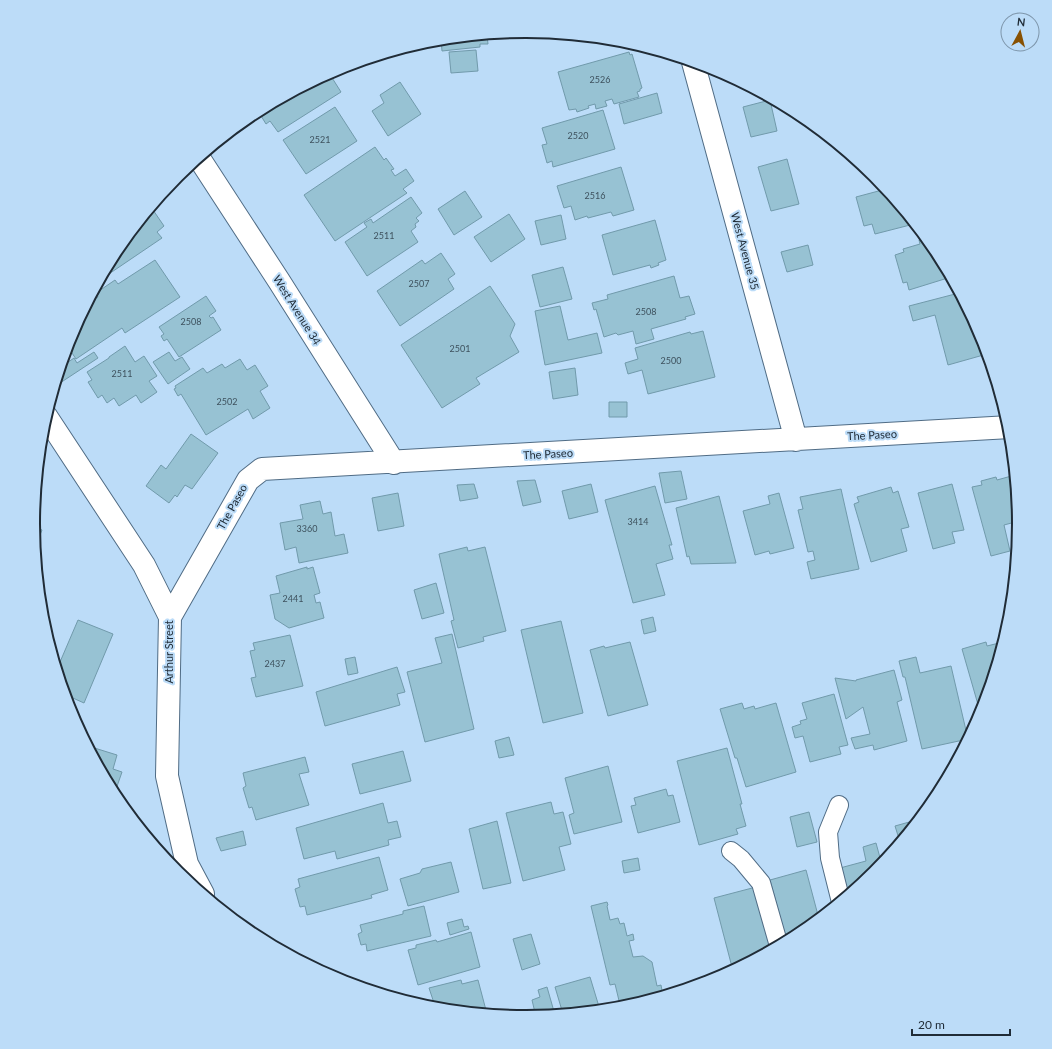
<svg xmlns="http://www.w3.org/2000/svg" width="1052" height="1049" viewBox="0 0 1052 1049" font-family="Lato,sans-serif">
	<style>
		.building { fill: #97c2d3; stroke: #719aab }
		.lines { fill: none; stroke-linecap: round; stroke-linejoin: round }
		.service-casing { stroke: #506c85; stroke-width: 20 }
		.minor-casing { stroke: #506c85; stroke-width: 24 }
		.service { stroke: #fff; stroke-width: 18 }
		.minor { stroke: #fff; stroke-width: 22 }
		.labels { text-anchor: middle; stroke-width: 4; stroke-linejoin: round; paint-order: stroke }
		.number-label { font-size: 9px; fill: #3e525e }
		.street-label { font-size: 11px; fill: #202c37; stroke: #bcdcf8 }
		.rim { fill: none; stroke: #202c37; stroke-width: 2 }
	</style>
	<rect width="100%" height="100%" fill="#bcdcf8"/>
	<path class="building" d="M 487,35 L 488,44 L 480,44 L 480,47 L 442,51 L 441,39 Z
		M 476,50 L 478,71 L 451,73 L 449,52 Z
		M 629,52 L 630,55 L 632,54 L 642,88 L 640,89 L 640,91 L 637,92 L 639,97 L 614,104 L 612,99 L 605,101 L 607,106 L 596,109 L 595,104 L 588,106 L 589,108 L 577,112 L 576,109 L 569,110 L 558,72 Z
		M 329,73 L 341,92 L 278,132 L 270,121 L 266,124 L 258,111 Z
		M 400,82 L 421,114 L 388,136 L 372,111 L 384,103 L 380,95 Z
		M 657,93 L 662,113 L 624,124 L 619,104 Z
		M 770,100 L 777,131 L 751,137 L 743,107 Z
		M 335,107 L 357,141 L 306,174 L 283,140 Z
		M 603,110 L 615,149 L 553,167 L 552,161 L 547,163 L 542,145 L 547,144 L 542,128 Z
		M 375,147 L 384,160 L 386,158 L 394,169 L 391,170 L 395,176 L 406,169 L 414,181 L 403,189 L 407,193 L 335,241 L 304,195 Z
		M 787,159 L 799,204 L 771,211 L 758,167 Z
		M 621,167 L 634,210 L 613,216 L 611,212 L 588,218 L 587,216 L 575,220 L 571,206 L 564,208 L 557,186 Z
		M 886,189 L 914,224 L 875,234 L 872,224 L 864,226 L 856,197 Z
		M 465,191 L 482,217 L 454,235 L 438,209 Z
		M 411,197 L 422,213 L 416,218 L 419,221 L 415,224 L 416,227 L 411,231 L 418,242 L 367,276 L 345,242 L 367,227 L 364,223 L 371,219 L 373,223 Z
		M 151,207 L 164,226 L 157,232 L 162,238 L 100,280 L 116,250 Z
		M 509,214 L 525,239 L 491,262 L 474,237 Z
		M 561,215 L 566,239 L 541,245 L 535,221 Z
		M 655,220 L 666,260 L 658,263 L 659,265 L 651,268 L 650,265 L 613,275 L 602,235 Z
		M 926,237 L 936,251 L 951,277 L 909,290 L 907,282 L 903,283 L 895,255 L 904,252 L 903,249 L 920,244 L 919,240 Z
		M 808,245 L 813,265 L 787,272 L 781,252 Z
		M 441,253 L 455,274 L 448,279 L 454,289 L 400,326 L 377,291 L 422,260 L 425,264 Z
		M 155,260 L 180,297 L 125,333 L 122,328 L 76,359 L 70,350 L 65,353 L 70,335 L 87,304 L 98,297 L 96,293 L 115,280 L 118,284 Z
		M 563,267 L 572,299 L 540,307 L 532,275 Z
		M 674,276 L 680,298 L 689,296 L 695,314 L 685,317 L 686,319 L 651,329 L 654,339 L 636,344 L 633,331 L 618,335 L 616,333 L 604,337 L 596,309 L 594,310 L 592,303 L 608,299 L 607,295 Z
		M 490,286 L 515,324 L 510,336 L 519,352 L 476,378 L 480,384 L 442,408 L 401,345 Z
		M 959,293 L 982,336 L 987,354 L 948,365 L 935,315 L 913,321 L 909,306 Z
		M 206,296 L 216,311 L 209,316 L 211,318 L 213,317 L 221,330 L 179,357 L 167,339 L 164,341 L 161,336 L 164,334 L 159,327 Z
		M 560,306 L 568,340 L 597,333 L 602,353 L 545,365 L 535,311 Z
		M 703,331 L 715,377 L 648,394 L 642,370 L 628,374 L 625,363 L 638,359 L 635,348 L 690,332 L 691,334 Z
		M 125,346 L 135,362 L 144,356 L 157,376 L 149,381 L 157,392 L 141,403 L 136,395 L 119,406 L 114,398 L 107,403 L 102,395 L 98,398 L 88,382 L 92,380 L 87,372 L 109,358 L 109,357 Z
		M 94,352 L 98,358 L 60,383 L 57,379 L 61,367 L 74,358 L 77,363 Z
		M 169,352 L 175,361 L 182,357 L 190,369 L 168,384 L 153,362 Z
		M 240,359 L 247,370 L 255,365 L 268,386 L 260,391 L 270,408 L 253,419 L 248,409 L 206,435 L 181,394 L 178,396 L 174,389 L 176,388 L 175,386 L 203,368 L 207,373 L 222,364 L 225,368 Z
		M 575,368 L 578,395 L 553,399 L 549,372 Z
		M 609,402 L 627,402 L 627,417 L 609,417 Z
		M 191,434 L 218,453 L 192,489 L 185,485 L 177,497 L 175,495 L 169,503 L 146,486 L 161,465 L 166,469 Z
		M 681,471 L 687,499 L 665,503 L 659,473 Z
		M 1015,475 L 1019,521 L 1004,525 L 1010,551 L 991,556 L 972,487 L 982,485 L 981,481 L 996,477 L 997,480 Z
		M 535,480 L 541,502 L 523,506 L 517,481 Z
		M 474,484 L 478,498 L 460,501 L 457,485 Z
		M 591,484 L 598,512 L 569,519 L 562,491 Z
		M 952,484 L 964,530 L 952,532 L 955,543 L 933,549 L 918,493 Z
		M 655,486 L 672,545 L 669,545 L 673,559 L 656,564 L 665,595 L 633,603 L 605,500 Z
		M 891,487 L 893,493 L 898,491 L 909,527 L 901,529 L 907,551 L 871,562 L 854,504 L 859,502 L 857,497 Z
		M 841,489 L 859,569 L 811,579 L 807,562 L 815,560 L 813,551 L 808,552 L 798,510 L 803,509 L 800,497 Z
		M 398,493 L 404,526 L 378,531 L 372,498 Z
		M 779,493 L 794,548 L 770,554 L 769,551 L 755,555 L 743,511 L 770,504 L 768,496 Z
		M 719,496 L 736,563 L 691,564 L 689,556 L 687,557 L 676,508 Z
		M 320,501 L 323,514 L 331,512 L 335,536 L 344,534 L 348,553 L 299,563 L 296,547 L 285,550 L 280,523 L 303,519 L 300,505 Z
		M 33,519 L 38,522 L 36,527 L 42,530 L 35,548 Z
		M 467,547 L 468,551 L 485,547 L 506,631 L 483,637 L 484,641 L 458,648 L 451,621 L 454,620 L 439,554 Z
		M 307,567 L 307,569 L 313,567 L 320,593 L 314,595 L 316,603 L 320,602 L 324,618 L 289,628 L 275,619 L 270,595 L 280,593 L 276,576 Z
		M 436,583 L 444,613 L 422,619 L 414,590 Z
		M 653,617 L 656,631 L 644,634 L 641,620 Z
		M 78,620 L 113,634 L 84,703 L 64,694 L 57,669 Z
		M 561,621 L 583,713 L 543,723 L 521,630 Z
		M 452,634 L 474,729 L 425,742 L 407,672 L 442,663 L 435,638 Z
		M 290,635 L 303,686 L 256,697 L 251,678 L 256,677 L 250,651 L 255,650 L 253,643 Z
		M 630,642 L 648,705 L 608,716 L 590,650 L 604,646 L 605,648 Z
		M 986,642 L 987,646 L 1003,642 L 981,715 L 962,649 Z
		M 355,657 L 358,673 L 348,675 L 345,659 Z
		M 916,657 L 920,673 L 951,666 L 968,739 L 922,749 L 905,677 L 903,677 L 899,661 Z
		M 397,667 L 405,692 L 397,694 L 400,705 L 325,726 L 316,692 Z
		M 894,670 L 902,700 L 897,702 L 907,741 L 874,750 L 873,745 L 855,749 L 851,738 L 870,734 L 863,707 L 846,719 L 835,678 L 856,681 L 856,680 Z
		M 834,694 L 848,745 L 839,747 L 841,754 L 810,762 L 803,736 L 795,738 L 792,727 L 801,724 L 800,721 L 807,719 L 802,703 Z
		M 742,703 L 744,709 L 754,706 L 755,709 L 776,703 L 796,772 L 746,787 L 737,758 L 735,758 L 720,709 Z
		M 509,737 L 514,755 L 499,758 L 495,741 Z
		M 88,746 L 117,755 L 113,769 L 122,772 L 115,792 L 112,791 Z
		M 727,748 L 742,804 L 740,804 L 746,826 L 736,829 L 738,834 L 699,845 L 677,761 Z
		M 403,751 L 411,781 L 360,794 L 352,764 Z
		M 305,757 L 309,772 L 299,774 L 309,805 L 256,820 L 252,807 L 249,808 L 243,788 L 246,786 L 243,773 Z
		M 608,766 L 622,822 L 574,834 L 569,815 L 574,813 L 565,778 Z
		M 666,789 L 668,796 L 673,795 L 680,822 L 638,833 L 631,806 L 636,805 L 634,798 Z
		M 551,802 L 554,814 L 563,812 L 571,844 L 559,847 L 565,870 L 523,881 L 506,813 Z
		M 383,803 L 388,823 L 397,821 L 401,837 L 388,840 L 389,845 L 337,859 L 335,851 L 304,859 L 296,828 Z
		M 809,812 L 817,842 L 797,847 L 790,817 Z
		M 920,819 L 900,842 L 895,826 Z
		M 497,821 L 511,883 L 483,889 L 469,829 Z
		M 243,831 L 246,845 L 221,851 L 216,838 Z
		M 876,843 L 882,865 L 875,874 L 846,897 L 840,868 L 866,861 L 863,847 Z
		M 379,857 L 388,890 L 371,895 L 372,898 L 307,915 L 305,906 L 300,907 L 295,889 L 300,887 L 298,879 Z
		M 638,858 L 640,870 L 624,873 L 622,861 Z
		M 451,862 L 459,892 L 408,906 L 400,879 L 420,873 L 422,869 Z
		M 806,870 L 819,919 L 800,935 L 787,942 L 770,880 Z
		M 756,887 L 772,950 L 733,971 L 714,898 Z
		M 607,902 L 608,905 L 607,906 L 610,920 L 618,918 L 620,924 L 624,923 L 627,936 L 633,934 L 634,940 L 629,941 L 633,957 L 643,956 L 652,962 L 657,986 L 661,985 L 663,996 L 621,1009 L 615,984 L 610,985 L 591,906 Z
		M 424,906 L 431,936 L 367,951 L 366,944 L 361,945 L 358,934 L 362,932 L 360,925 L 403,914 L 403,911 Z
		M 462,919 L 464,927 L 468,926 L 469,929 L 450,935 L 447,923 Z
		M 471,932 L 480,967 L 418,985 L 408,950 L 416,948 L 416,945 L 436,940 L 437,942 Z
		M 531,934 L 540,964 L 522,970 L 513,939 Z
		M 590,977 L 600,1010 L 563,1014 L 555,987 Z
		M 461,980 L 462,984 L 478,980 L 487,1014 L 436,1009 L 429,988 Z
		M 547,987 L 555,1015 L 536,1017 L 532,1000 L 540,997 L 538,990 Z"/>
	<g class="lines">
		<defs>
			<path id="service" d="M 839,805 L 828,832 L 830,858 L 841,902
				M 731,851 L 741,859 L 761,883 L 779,946"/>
			<path id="minor" d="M 693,62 L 796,440
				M 199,158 L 279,281 L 394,463
				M 46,416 L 144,565 L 170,617 L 167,776 L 187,864 L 203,894
				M 170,617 L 248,480 L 262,469 L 1010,427"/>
		</defs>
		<use href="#service" class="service-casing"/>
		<use href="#minor" class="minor-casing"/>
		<use href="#service" class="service"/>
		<use href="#minor" class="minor"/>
	</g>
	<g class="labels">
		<g class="number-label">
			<text x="600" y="83">2526</text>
			<text x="578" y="139">2520</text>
			<text x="320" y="143">2521</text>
			<text x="595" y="199">2516</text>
			<text x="384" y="239">2511</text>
			<text x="419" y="287">2507</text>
			<text x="646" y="315">2508</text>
			<text x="191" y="325">2508</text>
			<text x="460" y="352">2501</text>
			<text x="671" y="364">2500</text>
			<text x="122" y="377">2511</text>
			<text x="227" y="405">2502</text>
			<text x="638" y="525">3414</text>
			<text x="307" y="532">3360</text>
			<text x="293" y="602">2441</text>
			<text x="275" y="667">2437</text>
		</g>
		<g class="street-label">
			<text transform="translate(745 251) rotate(75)" y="4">West Avenue 35</text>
			<text transform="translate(297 310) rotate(58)" y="4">West Avenue 34</text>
			<text transform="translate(872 435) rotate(-3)" y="4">The Paseo</text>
			<text transform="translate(548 454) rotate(-3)" y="4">The Paseo</text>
			<text transform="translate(232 507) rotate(-61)" y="4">The Paseo</text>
			<text transform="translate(169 652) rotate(-90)" y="4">Arthur Street</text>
		</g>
	</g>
	<path d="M0 0H1052V1049H0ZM40 524a486 486 0 1 1 972 0a486 486 0 1 1-972 0Z" fill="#bcdcf8" fill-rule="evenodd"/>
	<path class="rim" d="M40 524a486 486 0 1 1 972 0a486 486 0 1 1-972 0Z"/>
	<g transform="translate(1020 32) rotate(7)"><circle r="19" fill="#bcdcf8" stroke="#7e96ab"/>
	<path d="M0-3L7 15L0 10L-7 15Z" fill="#885102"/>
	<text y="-6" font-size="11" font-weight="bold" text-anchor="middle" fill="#202c37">N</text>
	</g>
	<path d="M912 1029v6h98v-6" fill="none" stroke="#202c37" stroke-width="2"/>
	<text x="918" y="1029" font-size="12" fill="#202c37" stroke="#bcdcf8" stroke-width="3" paint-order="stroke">20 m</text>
</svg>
